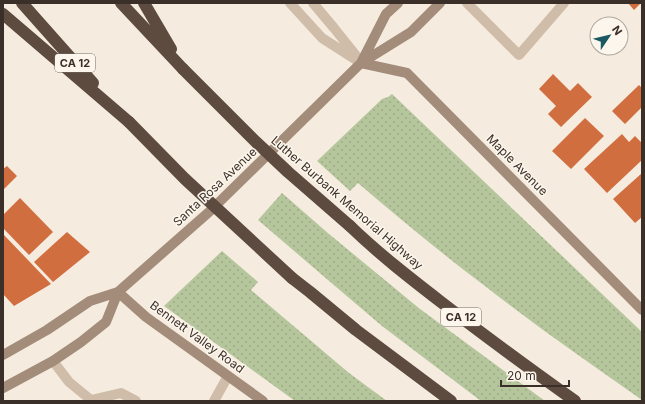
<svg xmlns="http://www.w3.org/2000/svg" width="645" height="404" viewBox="0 0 645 404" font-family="Inter,sans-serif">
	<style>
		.grass { fill: url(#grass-dots) }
		.building { fill: #d16e40 }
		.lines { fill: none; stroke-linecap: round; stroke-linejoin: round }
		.lane { stroke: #cfbda9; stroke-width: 10 }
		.street { stroke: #cfbda9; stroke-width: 10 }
		.secondary { stroke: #a38c79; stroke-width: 10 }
		.highway { stroke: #5d4b3f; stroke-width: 12 }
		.highway-bridge { stroke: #5d4b3f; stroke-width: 12 }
		.labels { text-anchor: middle; stroke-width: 3; stroke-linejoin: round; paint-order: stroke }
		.shield { fill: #fcf6ec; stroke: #756b64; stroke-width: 1 }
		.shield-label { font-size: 11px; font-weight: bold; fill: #3b3029 }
		.street-label { font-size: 12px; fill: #3b3029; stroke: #fcf6ec }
	</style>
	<defs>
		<pattern id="grass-dots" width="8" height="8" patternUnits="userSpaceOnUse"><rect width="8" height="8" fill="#b5c69c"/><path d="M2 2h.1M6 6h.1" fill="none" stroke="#9daa86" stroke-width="1.8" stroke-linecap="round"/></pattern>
	</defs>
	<rect width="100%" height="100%" fill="#f5ecdf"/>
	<path class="grass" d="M 392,94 L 642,332 L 642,400 C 589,363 536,326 485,286 C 441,253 399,218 358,183 L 350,191 L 317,161 L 382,99 L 388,97 Z
		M 282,193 L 329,234 L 420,309 L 545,401 L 481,401 L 382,326 L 335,286 L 258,220 Z
		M 222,251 L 258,282 L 251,290 L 349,373 L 387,401 L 295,401 L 164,306 Z"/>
	<path class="building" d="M 628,3 L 641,3 L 634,10 Z
		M 553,74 L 570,91 L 578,83 L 592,97 L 561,127 L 548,114 L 556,106 L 539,89 Z
		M 639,85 L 642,88 L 642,107 L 625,124 L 612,111 Z
		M 585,118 L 604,136 L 571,169 L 552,151 Z
		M 622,134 L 629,142 L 635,136 L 642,143 L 642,160 L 607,193 L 584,169 Z
		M 7,166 L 17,176 L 3,190 L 3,169 Z
		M 642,173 L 642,217 L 635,223 L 613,199 Z
		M 20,198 L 53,232 L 29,255 L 3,228 L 3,215 Z
		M 67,232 L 90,252 L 53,282 L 34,262 Z
		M 3,234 L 51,284 L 14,306 L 3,294 Z"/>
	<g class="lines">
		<path class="lane" d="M 467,3 L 519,55 L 564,3
			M 53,361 L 69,382 L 91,400 L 121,393 L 136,401"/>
		<path class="street" d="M 290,3 L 322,38 L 361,63
			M 313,3 L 334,28 L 358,58
			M 214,401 L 228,376"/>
		<path class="secondary" d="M 361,63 L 407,73 L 642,310
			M 361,63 L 386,14 L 398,3
			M 118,292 L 146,317 L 263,401
			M 3,355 L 47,330 L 90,301 L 118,292 L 209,212 L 361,63 L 411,32 L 440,3
			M 3,388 L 53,361 L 81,342 L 106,322 L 118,292"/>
		<path class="highway" d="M 22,3 L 93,83
			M 121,3 L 183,69
			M 144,3 L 171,49
			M 3,14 L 129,122
			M 350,226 C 379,254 410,278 441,302 C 485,336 530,369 575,401
			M 292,278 L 310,292 L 356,330 L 451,401"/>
		<path class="highway-bridge" d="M 183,69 L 256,142 L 288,172 L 350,226
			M 129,122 L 185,179 L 292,278"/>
	</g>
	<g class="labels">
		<g class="shield">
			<rect x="55" y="54" width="40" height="18" rx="3"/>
			<rect x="441" y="308" width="40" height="18" rx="3"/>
		</g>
		<g class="shield-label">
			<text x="75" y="67">CA 12</text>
			<text x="461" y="321">CA 12</text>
		</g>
		<g class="street-label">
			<text transform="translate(517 165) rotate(45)" y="4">Maple Avenue</text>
			<text transform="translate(215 187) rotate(-43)" y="4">Santa Rosa Avenue</text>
			<text transform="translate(347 203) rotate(41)" y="4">Luther Burbank Memorial Highway</text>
			<text transform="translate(197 337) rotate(36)" y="4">Bennett Valley Road</text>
		</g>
	</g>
	<rect width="645" height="404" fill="none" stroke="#3b3029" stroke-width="8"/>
	<g transform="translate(609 36) rotate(55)"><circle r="19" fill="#fcf6ec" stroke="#afa79e"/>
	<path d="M0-3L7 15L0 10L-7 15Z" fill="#1a5862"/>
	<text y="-6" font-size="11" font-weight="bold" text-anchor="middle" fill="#3b3029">N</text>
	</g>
	<path d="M501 380v6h68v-6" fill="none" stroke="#3b3029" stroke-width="2"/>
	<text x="507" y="380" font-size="12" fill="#3b3029" stroke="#fcf6ec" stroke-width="3" paint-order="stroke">20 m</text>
</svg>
